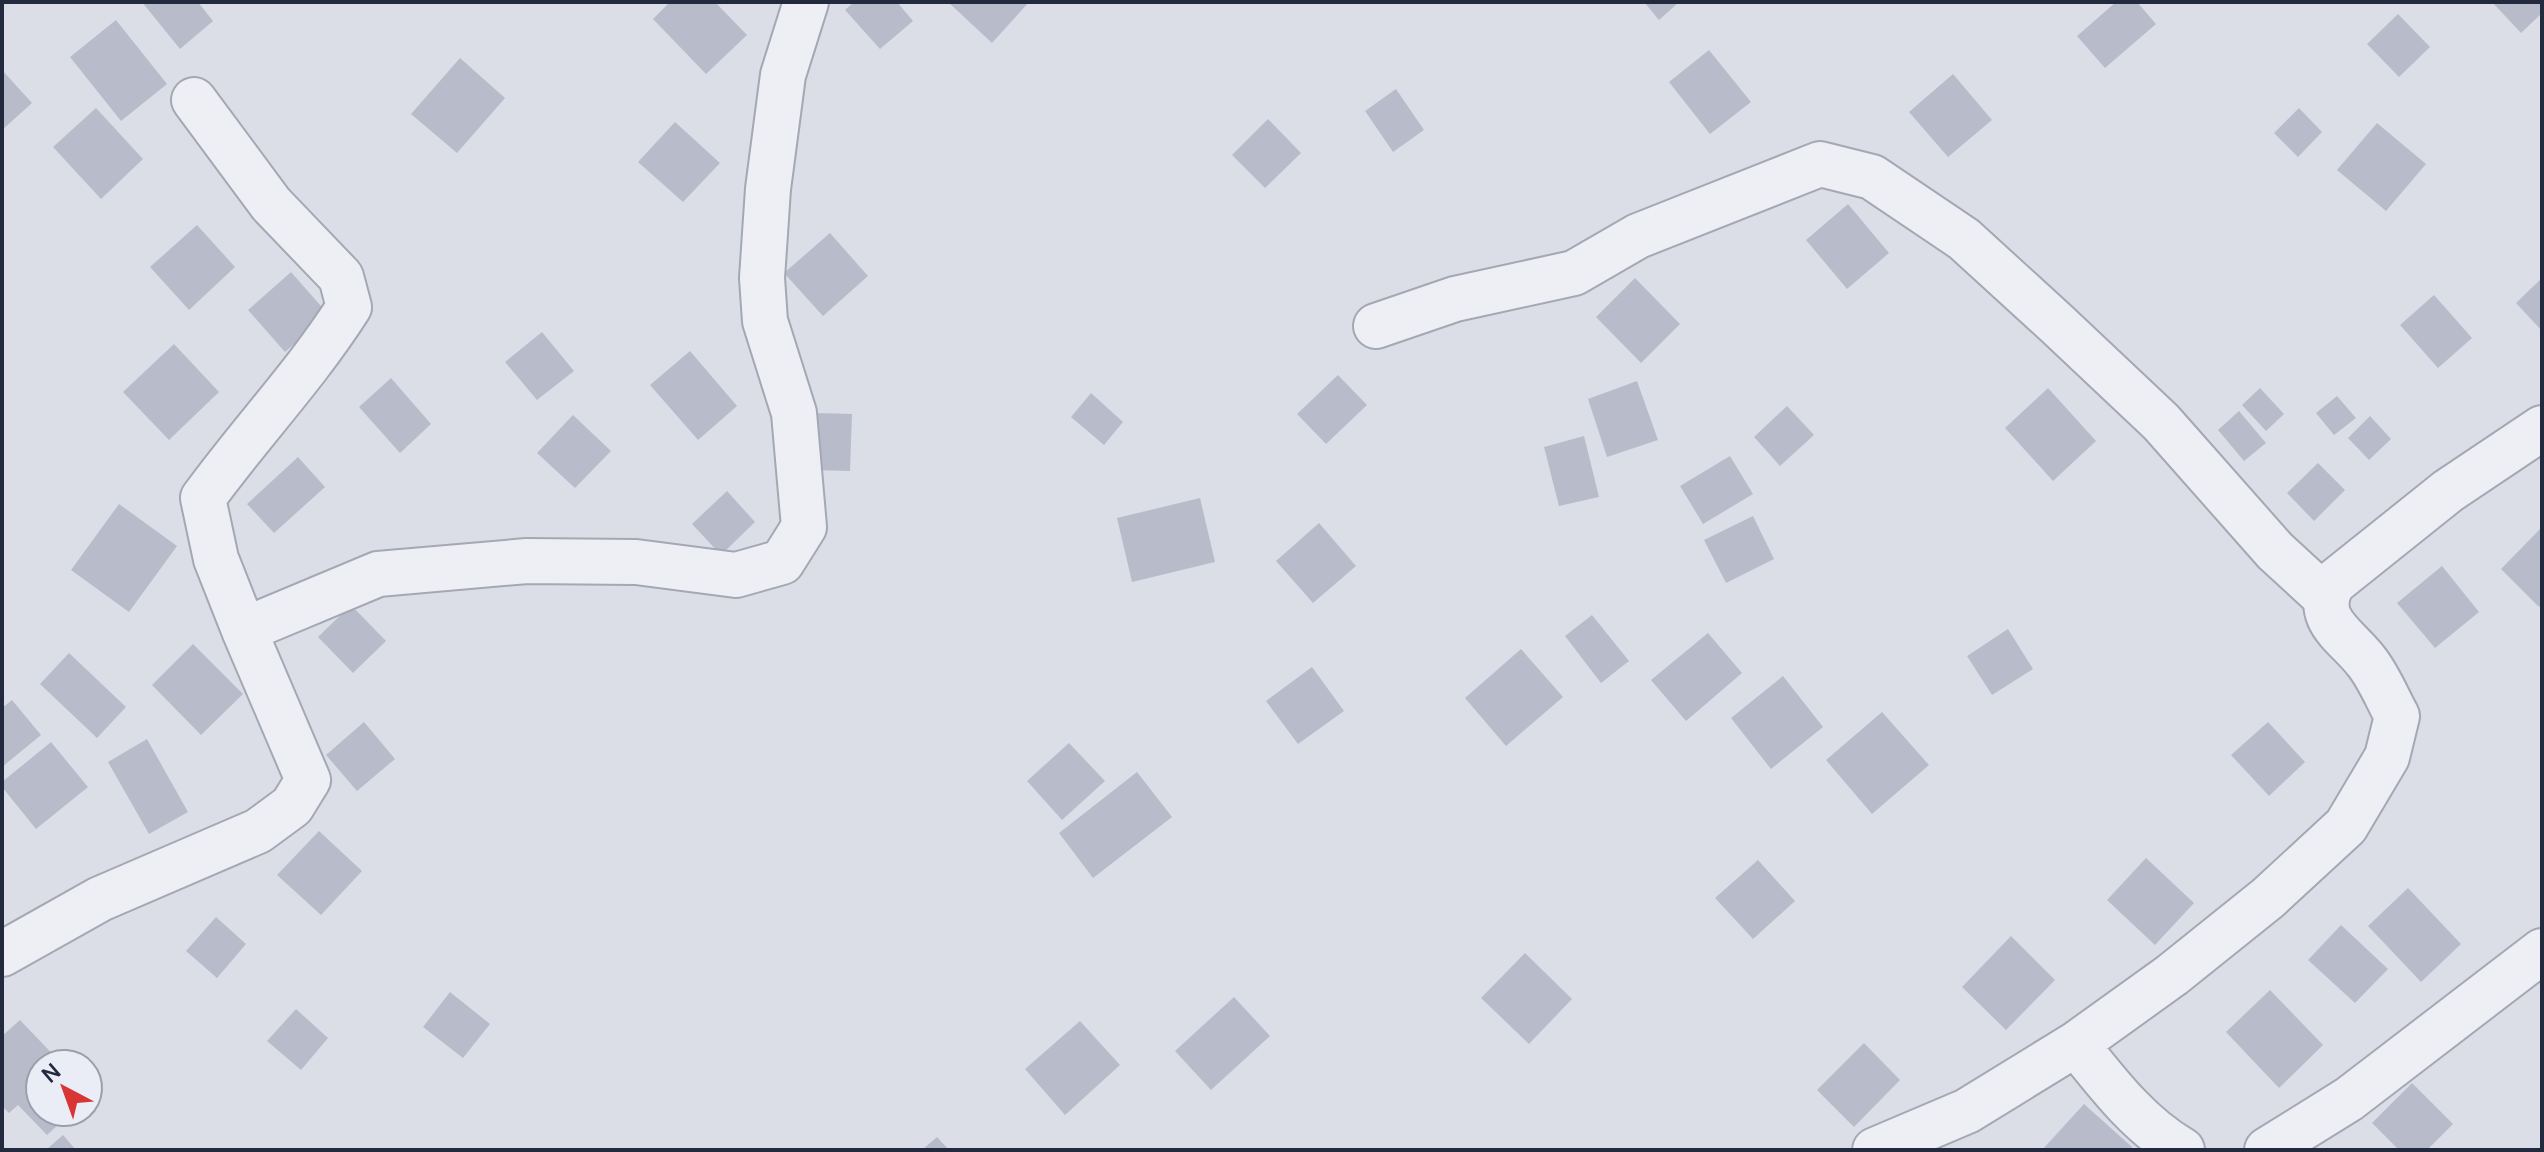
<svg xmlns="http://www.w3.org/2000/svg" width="2544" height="1152" viewBox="0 0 2544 1152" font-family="Manrope,sans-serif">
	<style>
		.building { fill: #b8bcca }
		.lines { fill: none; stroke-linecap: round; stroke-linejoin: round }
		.minor-casing { stroke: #a4a8b4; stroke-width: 48 }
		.minor { stroke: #eeeff5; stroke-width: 44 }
	</style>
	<rect width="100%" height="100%" fill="#dbdee7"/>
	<path class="building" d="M 142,2 L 198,2 L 213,21 L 180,49 Z
		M 670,2 L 715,2 L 747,35 L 706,74 L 653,19 Z
		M 854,2 L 897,2 L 913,21 L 880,49 L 845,10 Z
		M 948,2 L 1029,2 L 992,43 Z
		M 1644,2 L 1679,2 L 1659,20 Z
		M 2116,2 L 2137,2 L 2156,24 L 2105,68 L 2077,36 Z
		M 2492,2 L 2542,2 L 2542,13 L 2521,33 Z
		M 2398,14 L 2430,47 L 2399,77 L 2367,44 Z
		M 116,20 L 167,84 L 121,121 L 70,57 Z
		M 1709,50 L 1751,102 L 1710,134 L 1669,82 Z
		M 460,58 L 505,98 L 457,153 L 411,114 Z
		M 2,70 L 32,103 L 2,130 Z
		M 1953,74 L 1992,120 L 1948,157 L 1909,112 Z
		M 1396,89 L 1424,130 L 1393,152 L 1365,111 Z
		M 96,108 L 143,159 L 101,199 L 53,147 Z
		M 2299,108 L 2322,132 L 2298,157 L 2274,133 Z
		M 1268,119 L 1301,153 L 1265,188 L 1232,155 Z
		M 675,122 L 720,163 L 683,202 L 638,162 Z
		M 2377,123 L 2426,164 L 2386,211 L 2337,170 Z
		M 1848,204 L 1889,253 L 1847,289 L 1806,240 Z
		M 197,225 L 235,267 L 189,310 L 150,267 Z
		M 830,233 L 868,276 L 823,316 L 784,273 Z
		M 291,272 L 328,314 L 285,352 L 248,310 Z
		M 1635,278 L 1680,324 L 1641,363 L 1596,317 Z
		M 2542,278 L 2542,331 L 2516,303 Z
		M 2434,295 L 2472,338 L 2438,368 L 2400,325 Z
		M 542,332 L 574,371 L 537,400 L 505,362 Z
		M 174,344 L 219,392 L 169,440 L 123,392 Z
		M 690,351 L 737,406 L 698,440 L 650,385 Z
		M 1338,375 L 1367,405 L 1326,444 L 1297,414 Z
		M 391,378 L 431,424 L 400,453 L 359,407 Z
		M 1637,381 L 1658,440 L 1607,457 L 1588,399 Z
		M 2048,388 L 2096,441 L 2053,481 L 2005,428 Z
		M 2260,388 L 2284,414 L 2266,431 L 2242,405 Z
		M 1091,393 L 1123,422 L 1104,445 L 1071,417 Z
		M 2337,396 L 2356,418 L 2334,435 L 2316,413 Z
		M 1787,406 L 1814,435 L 1780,466 L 1754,437 Z
		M 2239,411 L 2266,443 L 2244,461 L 2218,430 Z
		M 817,413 L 852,414 L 850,471 L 814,470 Z
		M 573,415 L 611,451 L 575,488 L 537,453 Z
		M 2370,416 L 2391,439 L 2369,460 L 2348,438 Z
		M 1584,436 L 1599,497 L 1559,506 L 1544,447 Z
		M 1730,456 L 1753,494 L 1703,524 L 1680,486 Z
		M 298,457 L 325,487 L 274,533 L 247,504 Z
		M 2318,463 L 2345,490 L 2314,521 L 2287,493 Z
		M 727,491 L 755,522 L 721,555 L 692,524 Z
		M 1200,498 L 1215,562 L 1132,582 L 1117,518 Z
		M 119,504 L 177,546 L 129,612 L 71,570 Z
		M 1753,516 L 1774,559 L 1726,583 L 1704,540 Z
		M 1319,523 L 1356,566 L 1313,603 L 1276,561 Z
		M 2542,527 L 2542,603 L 2539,607 L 2501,569 Z
		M 2442,566 L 2479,612 L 2435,648 L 2397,603 Z
		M 351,605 L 386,641 L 353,673 L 318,637 Z
		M 1592,615 L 1629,661 L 1601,683 L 1565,636 Z
		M 2008,629 L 2033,669 L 1992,695 L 1967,656 Z
		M 1708,633 L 1742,673 L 1686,721 L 1651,680 Z
		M 193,644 L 243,694 L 201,735 L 152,685 Z
		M 1521,649 L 1563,697 L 1506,746 L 1465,698 Z
		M 69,653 L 126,707 L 97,738 L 40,684 Z
		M 1312,667 L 1344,711 L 1298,744 L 1266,701 Z
		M 1783,676 L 1823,727 L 1771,769 L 1731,718 Z
		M 12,700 L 41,735 L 2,767 L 2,708 Z
		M 1882,712 L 1929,765 L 1872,814 L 1826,760 Z
		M 364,722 L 395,759 L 357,791 L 326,755 Z
		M 2268,722 L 2305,762 L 2269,796 L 2231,755 Z
		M 147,739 L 188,812 L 149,834 L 108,762 Z
		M 51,742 L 88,787 L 36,829 L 2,787 L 2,782 Z
		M 1069,743 L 1105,781 L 1062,820 L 1027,781 Z
		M 1137,772 L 1172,817 L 1093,878 L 1059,833 Z
		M 319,831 L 362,871 L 321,915 L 277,875 Z
		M 2146,858 L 2194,903 L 2155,945 L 2107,900 Z
		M 1758,860 L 1795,901 L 1753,939 L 1715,898 Z
		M 2408,888 L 2461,944 L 2421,982 L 2368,926 Z
		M 216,917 L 246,944 L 217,978 L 186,951 Z
		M 2341,925 L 2388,969 L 2355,1003 L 2308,960 Z
		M 2011,936 L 2055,980 L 2006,1030 L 1962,987 Z
		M 1525,953 L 1572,999 L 1529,1044 L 1481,998 Z
		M 2270,990 L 2323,1045 L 2279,1088 L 2226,1032 Z
		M 450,992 L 490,1024 L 463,1058 L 423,1027 Z
		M 1234,997 L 1270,1036 L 1211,1090 L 1175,1051 Z
		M 296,1009 L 328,1038 L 301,1070 L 267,1041 Z
		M 20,1020 L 62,1064 L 40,1064 L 40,1112 L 72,1112 L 47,1135 L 18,1105 L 9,1113 L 2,1106 L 4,1090 L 2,1088 L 2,1036 Z
		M 1080,1021 L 1120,1065 L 1065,1115 L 1025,1069 Z
		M 1864,1043 L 1900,1080 L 1854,1127 L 1817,1090 Z
		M 2412,1083 L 2453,1124 L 2427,1150 L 2399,1150 L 2372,1123 Z
		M 2084,1104 L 2132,1147 L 2130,1150 L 2042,1150 Z
		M 63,1135 L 76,1150 L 46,1150 Z
		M 937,1137 L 949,1150 L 922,1150 Z"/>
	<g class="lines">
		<defs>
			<path id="minor" d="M 194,100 L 271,204 L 341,277 L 349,307 C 305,376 251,432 203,498 L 216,559 L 244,630
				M 1376,326 L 1455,299 L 1574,273 L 1638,236 L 1820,164 L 1872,177 L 1964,239 L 2056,323 L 2161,422 L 2275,551 L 2325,597
				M 2,954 L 100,899 L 258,831 L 292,806 L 308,780 L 244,630 L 378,574 L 527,561 L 636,562 L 736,575 L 782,562 L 804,527 L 794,413 L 765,321 L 762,278 L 768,189 L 783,75 L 806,2
				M 2076,1044 C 2108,1084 2138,1124 2182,1150
				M 1875,1150 L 1967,1111 L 2076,1044 L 2172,975 L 2268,898 L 2346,826 L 2387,757 L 2397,716 C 2387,698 2379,677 2366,661 C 2346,635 2312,619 2333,583 L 2448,491 L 2542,428
				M 2267,1150 L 2349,1099 L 2542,951"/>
		</defs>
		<use href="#minor" class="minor-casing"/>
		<use href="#minor" class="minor"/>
	</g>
	<rect width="2544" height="1152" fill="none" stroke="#242a3e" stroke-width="8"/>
	<g transform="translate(64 1088) rotate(319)"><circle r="38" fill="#eaedf5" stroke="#9b9fac" stroke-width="2"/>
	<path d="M0-6L14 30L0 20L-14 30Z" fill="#d73635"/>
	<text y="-12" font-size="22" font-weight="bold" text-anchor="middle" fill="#242a3e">N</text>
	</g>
</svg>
